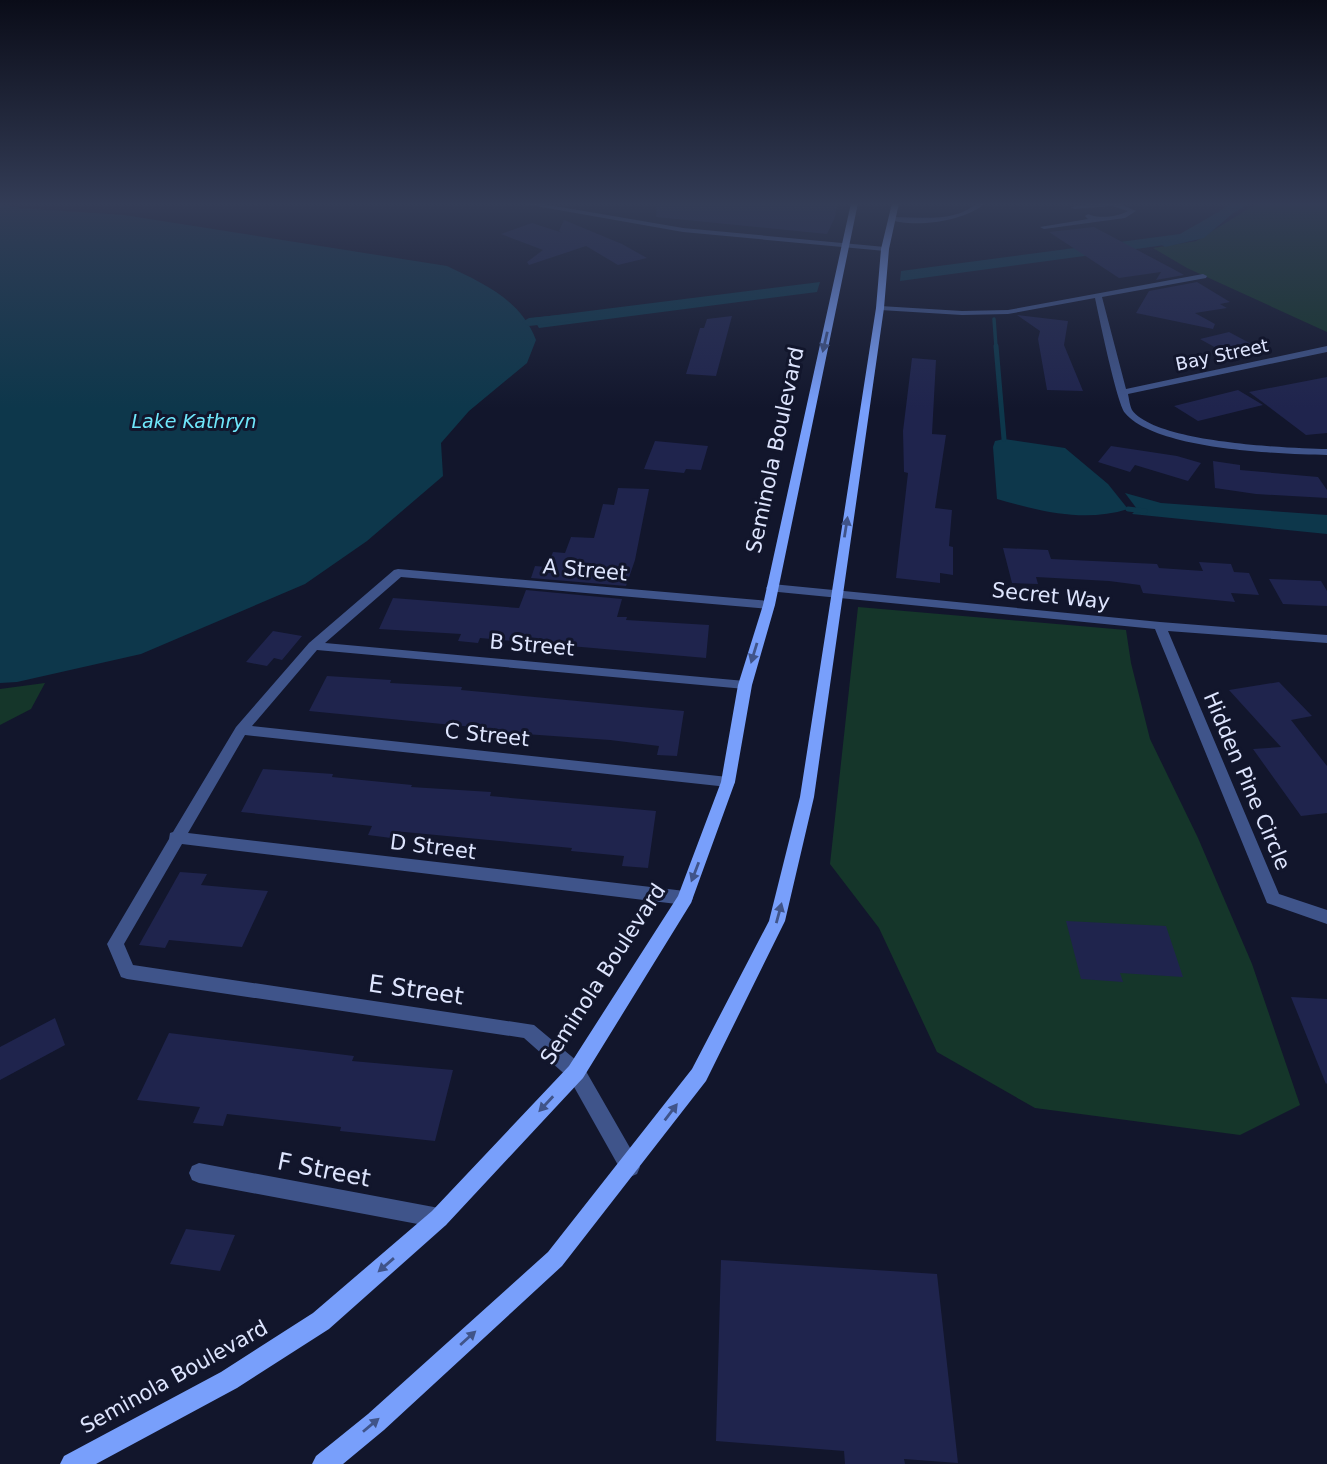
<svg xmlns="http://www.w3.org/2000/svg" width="1327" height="1464" viewBox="0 0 1327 1464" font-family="'DejaVu Sans',sans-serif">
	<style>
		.green { fill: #15362a }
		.water { fill: #0d374b }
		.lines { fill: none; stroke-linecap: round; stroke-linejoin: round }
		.stream-far1 { stroke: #0d374b; stroke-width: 3.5 }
		.stream { stroke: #0d374b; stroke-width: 5 }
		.canal { fill: #0d374b; fill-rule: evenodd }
		.building { fill: #1f244d }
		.minor { fill: #3f548a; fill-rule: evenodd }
		.secondary { fill: #789ffb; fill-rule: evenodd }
		.oneway { fill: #405489 }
		.labels { text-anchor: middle; stroke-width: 6; stroke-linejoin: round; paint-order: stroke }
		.far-street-label { font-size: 18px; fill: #dee5fe; stroke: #12162c }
		.far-water-label { font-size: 19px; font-style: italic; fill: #6fe7fb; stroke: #12162c }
		.street-label { font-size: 21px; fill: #dee5fe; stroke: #12162c }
		.near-street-label { font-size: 24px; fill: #dee5fe; stroke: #12162c }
	</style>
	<rect width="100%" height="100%" fill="#12162c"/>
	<path class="green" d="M 1258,203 L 1327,203 L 1327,332 L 1187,268 L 1153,248 L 1196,241 Z
		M 858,607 L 1126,630 L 1131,663 L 1150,739 L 1198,838 L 1252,964 L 1300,1105 L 1240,1135 L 1035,1108 L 937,1052 L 879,928 L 830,864 Z
		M 45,683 L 31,709 L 0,725 L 0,689 Z"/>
	<path class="water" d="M 1234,203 L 1251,203 L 1180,243 L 900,281 L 901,271 L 1180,234 Z
		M 0,204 L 20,208 L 124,215 L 447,266 C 483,283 521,300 536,340 L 527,363 L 469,411 L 441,443 L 443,476 L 367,541 L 305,584 L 141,654 L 17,682 L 0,683 Z
		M 820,282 L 817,292 L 539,328 L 533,318 Z
		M 1004,439 L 1065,448 L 1108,484 L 1128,509 C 1084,523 1039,511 997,499 L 993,447 L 995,441 Z
		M 1125,493 L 1161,503 L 1327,515 L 1327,534 L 1132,514 L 1137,509 Z"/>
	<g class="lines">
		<path class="stream-far1" d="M 994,319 L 996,347"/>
		<path class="stream" d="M 996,346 L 1004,439
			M 1128,509 L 1145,511"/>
		<path class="canal" d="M 1231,203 L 1245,203 L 1204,238 L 1165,247 L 1159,243 L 1196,232 Z
			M 569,314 L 574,315 L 574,321 L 529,326 L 522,322 L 529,318 Z"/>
	</g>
	<path class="building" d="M 657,203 L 837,203 L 835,217 L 827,234 L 656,217 Z
		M 564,220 L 622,244 L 647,258 L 618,265 L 586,246 L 529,265 L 527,262 L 543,250 L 501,234 L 532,223 L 563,233 L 559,231 Z
		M 1094,227 L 1175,270 L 1184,275 L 1156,280 L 1161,272 L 1119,278 L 1049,232 Z
		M 1197,282 L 1230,302 L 1220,304 L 1227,308 L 1195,313 L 1215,324 L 1213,329 L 1136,313 L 1149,291 Z
		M 1017,315 L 1068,321 L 1064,345 L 1083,391 L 1047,390 L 1038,339 L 1040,331 Z
		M 732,316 L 716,376 L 686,374 L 700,328 L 704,328 L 707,319 Z
		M 1229,332 L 1259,348 L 1227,354 L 1200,339 Z
		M 912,358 L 936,360 L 932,434 L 946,435 L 935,508 L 952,510 L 949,546 L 953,547 L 953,575 L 940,573 L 940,583 L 896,578 L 908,473 L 904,472 L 903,431 Z
		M 1327,377 L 1327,433 L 1306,435 L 1249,392 Z
		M 1238,390 L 1263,405 L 1198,421 L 1174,406 Z
		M 655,441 L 708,446 L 701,470 L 686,469 L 684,473 L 644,469 Z
		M 1111,446 L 1177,456 L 1201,463 L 1188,481 L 1135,465 L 1130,472 L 1098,462 Z
		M 1213,461 L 1240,465 L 1240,470 L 1318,477 L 1327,490 L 1327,498 L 1256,494 L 1215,488 Z
		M 618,488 L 649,489 L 635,560 L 626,586 L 531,578 L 535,566 L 547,567 L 553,552 L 565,553 L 571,537 L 594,538 L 603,504 L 614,505 Z
		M 1003,548 L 1048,550 L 1051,559 L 1157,564 L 1159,568 L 1203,571 L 1199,562 L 1231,564 L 1234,572 L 1249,573 L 1259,595 L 1231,593 L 1235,602 L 1143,593 L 1140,585 L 1109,581 L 1036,577 L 1038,584 L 1012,583 Z
		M 1269,579 L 1321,581 L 1327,591 L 1327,606 L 1283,604 Z
		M 526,590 L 622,599 L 617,617 L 627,617 L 626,620 L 709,625 L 706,658 L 480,638 L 478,643 L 458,641 L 461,634 L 379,629 L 393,598 L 519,608 Z
		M 273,631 L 302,636 L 282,660 L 274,658 L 267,666 L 246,662 Z
		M 327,676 L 391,680 L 390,683 L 462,687 L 461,690 L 684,711 L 677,756 L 657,755 L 659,746 L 610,740 L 525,734 L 523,740 L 501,739 L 504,730 L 309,711 Z
		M 1279,682 L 1312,716 L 1291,720 L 1327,766 L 1327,813 L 1301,816 L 1253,749 L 1281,747 L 1229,690 Z
		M 263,769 L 333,774 L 332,777 L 412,785 L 411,787 L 491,792 L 490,796 L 656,811 L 648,868 L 622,866 L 624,856 L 571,851 L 572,848 L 394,831 L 391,838 L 368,835 L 372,826 L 241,812 Z
		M 180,872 L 207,874 L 201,885 L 268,891 L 242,947 L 169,940 L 165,948 L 139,945 Z
		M 1066,921 L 1166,926 L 1183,977 L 1120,973 L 1123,982 L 1081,979 Z
		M 1291,997 L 1327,999 L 1327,1083 L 1326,1084 Z
		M 55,1018 L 65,1045 L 0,1080 L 0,1047 Z
		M 169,1033 L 354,1056 L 352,1061 L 453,1070 L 435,1141 L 340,1131 L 341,1127 L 227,1114 L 223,1126 L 193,1123 L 200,1107 L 137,1100 Z
		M 186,1229 L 235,1235 L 220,1271 L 170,1264 Z
		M 721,1260 L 937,1274 L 958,1463 L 904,1459 L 905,1464 L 845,1464 L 844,1451 L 716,1441 Z"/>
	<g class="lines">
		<path class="minor" d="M 519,203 L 537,203 L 683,228 L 885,247 L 889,249 L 885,251 L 683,232 Z
			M 977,203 L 985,203 C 967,221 912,229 889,219 L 893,217 C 921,217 955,223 977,203 Z
			M 1093,203 L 1118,203 L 1136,211 L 1125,218 L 1044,229 L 1040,227 L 1088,219 L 1085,216 L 1088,214 C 1099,219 1117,217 1128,211 L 1112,206 L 1074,209 L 1071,207 Z
			M 1203,274 L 1207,276 L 1206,278 L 1102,297 L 1126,389 L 1327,346 L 1327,352 L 1128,394 C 1129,399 1130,406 1132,410 C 1156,443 1287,448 1327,449 L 1327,455 C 1280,454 1156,450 1125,413 C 1117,403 1099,317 1095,298 L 1008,314 L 962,315 L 880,310 L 876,308 L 880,306 L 962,311 L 1008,310 Z
			M 398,569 L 769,601 L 775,605 L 769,609 L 401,577 L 325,643 L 745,681 L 752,685 L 745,689 L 317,650 L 252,726 L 728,777 L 733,778 L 735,782 L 733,786 L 728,787 L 245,735 L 188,833 L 685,891 L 691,893 L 693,898 L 691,903 L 685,905 L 182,844 L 124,944 L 133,965 L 534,1025 L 583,1066 L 637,1160 L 640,1167 L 637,1174 L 630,1177 L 623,1174 L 569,1078 L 524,1038 L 127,979 L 121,977 L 107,944 L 169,839 L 170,833 L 173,832 L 236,727 L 309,643 L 394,570 Z
			M 772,584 L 1160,622 L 1327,635 L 1327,643 L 1168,631 L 1279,894 L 1327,910 L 1327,924 L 1267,903 L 1155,629 L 768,591 L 766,588 L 768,585 Z
			M 199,1163 L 439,1208 L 446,1211 L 449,1218 L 446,1225 L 439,1228 L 199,1183 L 192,1180 L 189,1173 L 192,1166 Z"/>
		<path class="secondary" d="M 851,203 L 858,203 L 775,605 L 752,685 L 735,782 L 691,903 L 583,1078 L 446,1225 L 329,1329 L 237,1388 L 96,1464 L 60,1464 L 64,1456 L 221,1372 L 313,1313 L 432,1211 L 569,1066 L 678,896 L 721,782 L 738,685 L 763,605 Z
			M 892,203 L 899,203 L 889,249 L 884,308 L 814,797 L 785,921 L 706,1081 L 562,1266 L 384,1430 L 343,1464 L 312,1464 L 316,1456 L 368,1414 L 548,1252 L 692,1069 L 769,921 L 800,797 L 876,308 L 881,249 Z"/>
	</g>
	<defs><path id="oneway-solid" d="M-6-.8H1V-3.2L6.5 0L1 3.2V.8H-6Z" transform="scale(1.75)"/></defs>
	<g class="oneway">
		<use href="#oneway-solid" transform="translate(825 342) rotate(103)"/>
		<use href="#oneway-solid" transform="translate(846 527) rotate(-81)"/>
		<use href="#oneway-solid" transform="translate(754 653) rotate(107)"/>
		<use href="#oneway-solid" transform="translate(695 872) rotate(111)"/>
		<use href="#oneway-solid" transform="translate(779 913) rotate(-75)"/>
		<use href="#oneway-solid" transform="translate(546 1104) rotate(133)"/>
		<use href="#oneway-solid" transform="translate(671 1112) rotate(-53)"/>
		<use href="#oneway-solid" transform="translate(386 1265) rotate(139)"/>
		<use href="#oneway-solid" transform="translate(468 1338) rotate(-42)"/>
		<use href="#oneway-solid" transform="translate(371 1425) rotate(-40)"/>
	</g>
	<linearGradient id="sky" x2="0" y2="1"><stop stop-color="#0a0c18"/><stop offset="0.5" stop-color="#333c56"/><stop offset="1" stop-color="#333c56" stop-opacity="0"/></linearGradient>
	<rect width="1327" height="408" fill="url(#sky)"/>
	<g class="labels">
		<g class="far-street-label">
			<text transform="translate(1222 355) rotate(-12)" y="6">Bay Street</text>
		</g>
		<g class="far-water-label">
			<text x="194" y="428">Lake Kathryn</text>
		</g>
		<g class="street-label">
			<text transform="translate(775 450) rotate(-78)" y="7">Seminola Boulevard</text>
			<text transform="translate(585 570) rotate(5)" y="7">A Street</text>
			<text transform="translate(1051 596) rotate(6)" y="7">Secret Way</text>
			<text transform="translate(532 645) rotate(5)" y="7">B Street</text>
			<text transform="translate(487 735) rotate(6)" y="7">C Street</text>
			<text transform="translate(1247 781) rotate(67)" y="7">Hidden Pine Circle</text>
			<text transform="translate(433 847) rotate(7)" y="7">D Street</text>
			<text transform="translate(603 974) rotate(-57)" y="7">Seminola Boulevard</text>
			<text transform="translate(174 1377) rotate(-29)" y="7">Seminola Boulevard</text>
		</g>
		<g class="near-street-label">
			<text transform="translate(416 990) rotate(8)" y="8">E Street</text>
			<text transform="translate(324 1170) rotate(11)" y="8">F Street</text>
		</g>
	</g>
</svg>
